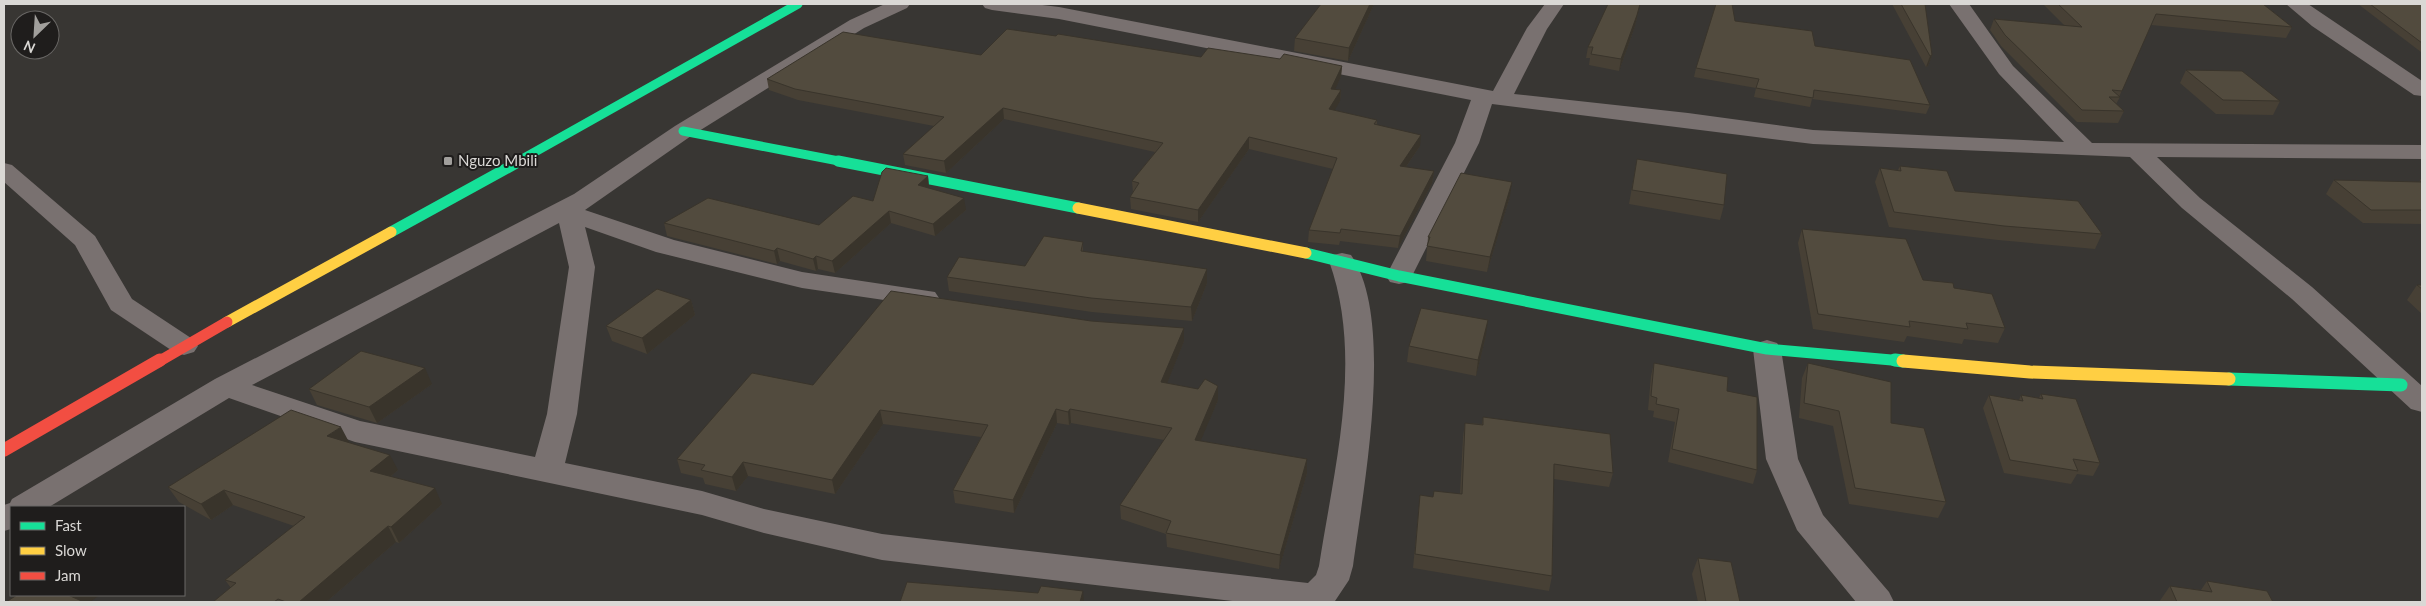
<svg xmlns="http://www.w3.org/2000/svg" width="2426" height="606" viewBox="0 0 2426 606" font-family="Lato,sans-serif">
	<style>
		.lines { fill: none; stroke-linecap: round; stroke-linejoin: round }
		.street { fill: #797170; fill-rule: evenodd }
		.fast-far2 { stroke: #16e098; stroke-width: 9 }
		.fast-far1 { stroke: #16e098; stroke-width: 11 }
		.fast { stroke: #16e098; stroke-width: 13 }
		.slow-far1 { stroke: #ffcf43; stroke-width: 11 }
		.slow { stroke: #ffcf43; stroke-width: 13 }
		.jam-far1 { stroke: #f24e42; stroke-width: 11 }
		.jam { stroke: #f24e42; stroke-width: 13 }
		.wall { fill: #474035 }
		.shaded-wall { fill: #39342b }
		.building { fill: #524b3e; stroke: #39342b }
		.poi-dot { fill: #a19f9c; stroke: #1f1d1c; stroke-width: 2 }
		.labels { text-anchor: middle; stroke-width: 4; stroke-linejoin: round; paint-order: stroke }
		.poi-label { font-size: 15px; fill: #dad8d5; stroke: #1f1d1c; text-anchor: start }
	</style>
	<rect width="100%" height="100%" fill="#383633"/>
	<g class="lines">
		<path class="street" d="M 885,4 L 910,4 L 907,8 L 864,28 L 691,136 L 585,210 L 674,240 L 802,272 L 935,292 L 939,298 L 935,304 L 925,306 L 802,288 L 656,252 L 585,227 L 595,267 L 577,414 L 565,463 L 702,491 L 764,509 L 882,534 L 1308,583 L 1316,575 L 1319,566 C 1334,468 1364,358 1329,261 L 1333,255 L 1342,253 L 1351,255 C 1396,320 1363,490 1353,566 L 1349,580 L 1335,601 L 1241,602 L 882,560 L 764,533 L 702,515 L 355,442 L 229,398 L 49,507 L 11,507 L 11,529 L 4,531 L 4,505 L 10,503 L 12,499 L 215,379 L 574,194 L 675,126 L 850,20 ZM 559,223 L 569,267 L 547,414 L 535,457 L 360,421 L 252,385 Z
			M 982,4 L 1034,4 L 1059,7 L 1493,91 L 1527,28 L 1545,4 L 1564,4 L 1547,29 L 1514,94 L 1688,113 L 1813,130 L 2064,142 L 1999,74 L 1949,4 L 1969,4 L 2013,66 L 2092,143 L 2422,145 L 2422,159 L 2157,157 L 2200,198 L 2312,287 L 2422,386 L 2422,412 L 2411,409 L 2292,299 L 2182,208 L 2130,157 L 1813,144 L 1492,104 L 1479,143 L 1412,276 L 1408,282 L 1399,284 L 1390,282 L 1386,276 L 1455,143 L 1471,100 L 1059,19 L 992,10 L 985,8 Z
			M 2286,4 L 2308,4 L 2422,81 L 2422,96 L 2414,95 L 2312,26 Z
			M 4,163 L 12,165 L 95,236 L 132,299 L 194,340 L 198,346 L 194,352 L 184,355 L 174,352 L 111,310 L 75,245 L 4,182 Z
			M 1767,340 L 1777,343 L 1781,349 L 1798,459 L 1823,515 L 1889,592 L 1894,602 L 1856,602 L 1797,530 L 1766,459 L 1753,349 L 1757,343 Z"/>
		<path class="fast-far2" d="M 683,131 L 844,162
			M 517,162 L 798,4"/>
		<path class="fast-far1" d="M 838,161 L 1078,208
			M 391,232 L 520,161
			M 1306,253 L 1399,276 L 1767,349 L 1903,361"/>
		<path class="fast" d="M 1895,360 L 1903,361
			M 2229,379 L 2401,385"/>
		<path class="slow-far1" d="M 1078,208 L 1306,253
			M 227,322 L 391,232
			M 1903,361 L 1910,362"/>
		<path class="slow" d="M 1903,361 L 2030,372 L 2229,379"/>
		<path class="jam-far1" d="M 158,362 L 227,322"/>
		<path class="jam" d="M 4,450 L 160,360"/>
	</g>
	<path class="wall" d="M 1374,4 L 1348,61 L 1294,51 L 1295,38 Z
		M 1640,4 L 1635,26 L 1619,71 L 1589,65 L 1590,58 L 1586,58 L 1588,47 Z
		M 1892,4 L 1925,4 L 1932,55 L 1928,66 L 1926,67 Z
		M 2043,4 L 2263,4 L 2292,27 L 2286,38 L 2151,25 L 2119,97 L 2120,97 L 2116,104 L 2124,111 L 2118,123 L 2077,122 L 2001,46 L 1990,30 L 1994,19 L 2065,26 Z
		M 2358,4 L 2422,4 L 2422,52 L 2421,52 Z
		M 1735,21 L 1815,46 L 1930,105 L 1926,114 L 1812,99 L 1810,107 L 1754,97 L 1756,88 L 1694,77 L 1696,68 Z
		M 981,55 L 1201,57 L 1280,59 L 1342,66 L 1341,76 L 1335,89 L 1341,90 L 1340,101 L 1334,110 L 1377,120 L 1377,125 L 1420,146 L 1406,167 L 1434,171 L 1432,183 L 1398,248 L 1340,241 L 1339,245 L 1308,242 L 1309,230 L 1333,169 L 1249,149 L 1198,222 L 1131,209 L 1130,197 L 1133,193 L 1132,181 L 1155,152 L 1004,119 L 946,173 L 905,165 L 903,154 L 934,126 L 798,100 L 769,90 L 767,79 Z
		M 2186,70 L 2280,101 L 2273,115 L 2216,114 L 2180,83 Z
		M 1637,159 L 1724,205 L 1720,220 L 1629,204 Z
		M 1900,166 L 1955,191 L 2102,234 L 2095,249 L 1998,240 L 1889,227 L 1875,182 L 1880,168 L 1898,170 Z
		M 928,176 L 929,188 L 966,210 L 935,236 L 891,223 L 835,273 L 818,269 L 816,271 L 780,261 L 777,264 L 667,236 L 664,223 L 819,225 Z
		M 2422,177 L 2422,224 L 2363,223 L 2326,194 L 2334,180 L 2419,182 Z
		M 1510,196 L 1487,272 L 1426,261 L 1428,237 Z
		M 1802,229 L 1923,280 L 1954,288 L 2005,328 L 1998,343 L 1964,339 L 1962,344 L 1907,336 L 1904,342 L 1813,329 L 1798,243 Z
		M 1083,242 L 1083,251 L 1207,283 L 1192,321 L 1092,312 L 949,291 L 947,277 L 1025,266 Z
		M 2417,285 L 2422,285 L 2422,314 L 2407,300 Z
		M 691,300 L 695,315 L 647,354 L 612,341 L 606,326 Z
		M 1091,321 L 1184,328 L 1184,341 L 1167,383 L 1198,389 L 1218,386 L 1218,400 L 1200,441 L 1307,459 L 1307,473 L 1279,569 L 1167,547 L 1166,534 L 1121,519 L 1120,505 L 1164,440 L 1071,423 L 1069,425 L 1057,423 L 1014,513 L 955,503 L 953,490 L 981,437 L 883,424 L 835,494 L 748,476 L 736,491 L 705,484 L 703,478 L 681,473 L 677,459 L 813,385 Z
		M 1486,335 L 1476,376 L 1407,362 L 1409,346 Z
		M 1654,363 L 1727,391 L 1757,470 L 1753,484 L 1668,462 L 1675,422 L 1653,417 L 1654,411 L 1648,410 L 1651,376 Z
		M 1808,363 L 1946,502 L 1938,518 L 1849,504 L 1833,426 L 1799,418 L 1802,378 Z
		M 432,384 L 377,423 L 317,405 L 309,389 Z
		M 2041,394 L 2100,463 L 2093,476 L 2077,474 L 2071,484 L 2004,473 L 1983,408 L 1989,395 L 2019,400 L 2021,395 L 2039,398 Z
		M 1483,417 L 1613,473 L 1609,487 L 1554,479 L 1552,576 L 1549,591 L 1413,568 L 1420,495 L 1433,497 L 1434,491 L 1460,494 L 1463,437 L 1465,423 L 1482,424 Z
		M 349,442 L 348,443 L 398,470 L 390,477 L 442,504 L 399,543 L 396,542 L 326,602 L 213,602 L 231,588 L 225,580 L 294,526 L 233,505 L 211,520 L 179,502 L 168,487 Z
		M 1698,558 L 1740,602 L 1698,602 L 1692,574 Z
		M 2207,581 L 2273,602 L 2275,602 L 2159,602 L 2170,586 L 2201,590 Z"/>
	<path class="shaded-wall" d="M 1370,4 L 1374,4 L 1348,61 L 1349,48 Z
		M 1640,4 L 1635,26 L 1619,71 L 1621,59 Z
		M 1932,55 L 1928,66 L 1926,67 L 1930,56 Z
		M 1342,66 L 1341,76 L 1331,99 L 1331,89 Z
		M 1341,90 L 1340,101 L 1329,120 L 1329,109 Z
		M 1003,108 L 1004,119 L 946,173 L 944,161 Z
		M 1421,135 L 1420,146 L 1399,177 L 1400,166 Z
		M 1249,137 L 1249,149 L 1198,222 L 1198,210 Z
		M 1434,171 L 1432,183 L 1398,248 L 1400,236 Z
		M 928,176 L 929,188 L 918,185 Z
		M 1512,182 L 1510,196 L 1487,272 L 1490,257 Z
		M 964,198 L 966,210 L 935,236 L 933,224 Z
		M 889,211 L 891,223 L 835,273 L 832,261 Z
		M 777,248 L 780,261 L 777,264 L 774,251 Z
		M 816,256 L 818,269 L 816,271 L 813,259 Z
		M 1207,269 L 1207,283 L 1192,321 L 1191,307 Z
		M 691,300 L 695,315 L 647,354 L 642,338 Z
		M 1488,320 L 1486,335 L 1476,376 L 1478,360 Z
		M 1184,328 L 1184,341 L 1162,396 L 1161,382 Z
		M 425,368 L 432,384 L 377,423 L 369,407 Z
		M 1218,386 L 1218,400 L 1195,454 L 1195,440 Z
		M 1056,409 L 1057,423 L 1014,513 L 1013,500 Z
		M 1070,409 L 1071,423 L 1069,425 L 1068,412 Z
		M 880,410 L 883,424 L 835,494 L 832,480 Z
		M 341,427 L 349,442 L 336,452 L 327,436 Z
		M 390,455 L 398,470 L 378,487 L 370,471 Z
		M 1307,459 L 1307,473 L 1279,569 L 1280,555 Z
		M 743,462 L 748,476 L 736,491 L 732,477 Z
		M 435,488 L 442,504 L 399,543 L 391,527 Z
		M 224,490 L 233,505 L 211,520 L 201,504 Z
		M 388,526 L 396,542 L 326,602 L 299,602 Z
		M 1083,591 L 1084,602 L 1080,602 Z
		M 67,595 L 100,595 L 90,602 L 73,602 Z"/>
	<path class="building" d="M 1321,4 L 1370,4 L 1349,48 L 1295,38 Z
		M 1608,4 L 1640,4 L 1637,15 L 1621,59 L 1591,54 L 1593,47 L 1588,47 Z
		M 1716,4 L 1732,4 L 1735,21 L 1812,31 L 1815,46 L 1910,60 L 1930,105 L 1814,90 L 1813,98 L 1756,88 L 1759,79 L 1696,68 Z
		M 1901,4 L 1925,4 L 1932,55 L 1930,56 Z
		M 2058,4 L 2263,4 L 2292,27 L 2156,14 L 2122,91 L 2112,90 L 2120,97 L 2109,97 L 2124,111 L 2082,110 L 2005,35 L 1994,19 L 2082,27 Z
		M 2370,4 L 2422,4 L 2422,43 Z
		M 1007,29 L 1056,36 L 1058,34 L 1201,57 L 1208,48 L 1280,59 L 1284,54 L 1342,66 L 1331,89 L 1341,90 L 1329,109 L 1377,120 L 1374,124 L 1421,135 L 1400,166 L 1434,171 L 1400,236 L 1341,229 L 1340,233 L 1309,230 L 1337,158 L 1249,137 L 1198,210 L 1130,197 L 1139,183 L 1132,181 L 1163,143 L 1003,108 L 944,161 L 903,154 L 944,117 L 795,89 L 767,79 L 843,32 L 981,55 Z
		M 2186,70 L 2242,71 L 2280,101 L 2223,100 Z
		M 1637,159 L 1727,174 L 1724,205 L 1632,190 Z
		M 1900,166 L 1947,171 L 1955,191 L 2078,201 L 2102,234 L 2004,226 L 1894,212 L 1880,168 L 1901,171 Z
		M 886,168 L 928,176 L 918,185 L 964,198 L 933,224 L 889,211 L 832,261 L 816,256 L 813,259 L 777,248 L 774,251 L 664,223 L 708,198 L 819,225 L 853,196 L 873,201 L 882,172 Z
		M 1461,173 L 1512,182 L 1490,257 L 1427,246 L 1430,237 L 1428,237 Z
		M 2334,180 L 2422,182 L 2422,210 L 2371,210 Z
		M 1802,229 L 1906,239 L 1923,280 L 1953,283 L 1954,288 L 1992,294 L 2005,328 L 1966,323 L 1968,329 L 1909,321 L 1910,327 L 1818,314 Z
		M 1044,236 L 1083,242 L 1081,251 L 1207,269 L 1191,307 L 1091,298 L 947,277 L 959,257 L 1025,266 Z
		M 2417,285 L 2422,285 L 2422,289 Z
		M 657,289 L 691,300 L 642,338 L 606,326 Z
		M 891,291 L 1091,321 L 1184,328 L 1161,382 L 1198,389 L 1205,379 L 1218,386 L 1195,440 L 1307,459 L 1280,555 L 1166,533 L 1171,521 L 1120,505 L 1172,428 L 1070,409 L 1068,412 L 1056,409 L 1013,500 L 953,490 L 988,425 L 880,410 L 832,480 L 743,462 L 732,477 L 701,470 L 705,465 L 677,459 L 752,373 L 813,385 Z
		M 1421,308 L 1488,320 L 1478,360 L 1409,346 Z
		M 361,351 L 425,368 L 369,407 L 309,389 Z
		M 1654,363 L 1728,377 L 1727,391 L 1757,397 L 1757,470 L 1672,449 L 1679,409 L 1656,404 L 1657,398 L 1651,396 Z
		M 1808,363 L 1891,382 L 1891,423 L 1924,428 L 1946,502 L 1855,488 L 1839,411 L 1804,403 Z
		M 2041,394 L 2076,399 L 2100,463 L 2073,459 L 2078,471 L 2010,460 L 1989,395 L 2023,401 L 2021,395 L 2043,399 Z
		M 291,410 L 341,427 L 327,436 L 390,455 L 370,471 L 435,488 L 391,527 L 388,526 L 299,602 L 286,602 L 278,599 L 274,602 L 213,602 L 236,583 L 225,580 L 305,517 L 224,490 L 201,504 L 168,487 Z
		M 1483,417 L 1610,434 L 1613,473 L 1554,464 L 1552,576 L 1415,554 L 1420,495 L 1433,497 L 1434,491 L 1462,494 L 1465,423 L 1483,425 Z
		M 1698,558 L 1731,562 L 1740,602 L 1706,602 Z
		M 2207,581 L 2267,591 L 2273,602 L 2275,602 L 2177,602 L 2170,586 L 2212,592 Z
		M 907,582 L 1038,593 L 1041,586 L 1083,591 L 1080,602 L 900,602 Z
		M 17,595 L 68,595 L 84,602 L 6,602 Z"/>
	<rect class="poi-dot" x="443" y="156" width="10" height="10" rx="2.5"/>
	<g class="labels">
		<g class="poi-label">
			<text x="458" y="166">Nguzo Mbili</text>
		</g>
	</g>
	<rect width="2426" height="606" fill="none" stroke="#dad8d5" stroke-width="10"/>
	<rect x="10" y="506" width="175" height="90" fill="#1f1d1c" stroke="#6a6866"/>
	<rect x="20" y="522" width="25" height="8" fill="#16e098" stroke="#6a6866"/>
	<text x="55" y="531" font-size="15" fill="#dad8d5">Fast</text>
	<rect x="20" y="547" width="25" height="8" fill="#ffcf43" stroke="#6a6866"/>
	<text x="55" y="556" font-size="15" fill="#dad8d5">Slow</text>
	<rect x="20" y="572" width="25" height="8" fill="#f24e42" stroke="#6a6866"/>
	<text x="55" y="581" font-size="15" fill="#dad8d5">Jam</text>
	<g transform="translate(35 35) rotate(205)"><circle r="24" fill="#1f1d1c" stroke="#6a6866"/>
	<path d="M0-4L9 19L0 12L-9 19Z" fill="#a19f9c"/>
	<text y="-8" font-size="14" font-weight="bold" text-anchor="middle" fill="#dad8d5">N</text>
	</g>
</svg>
